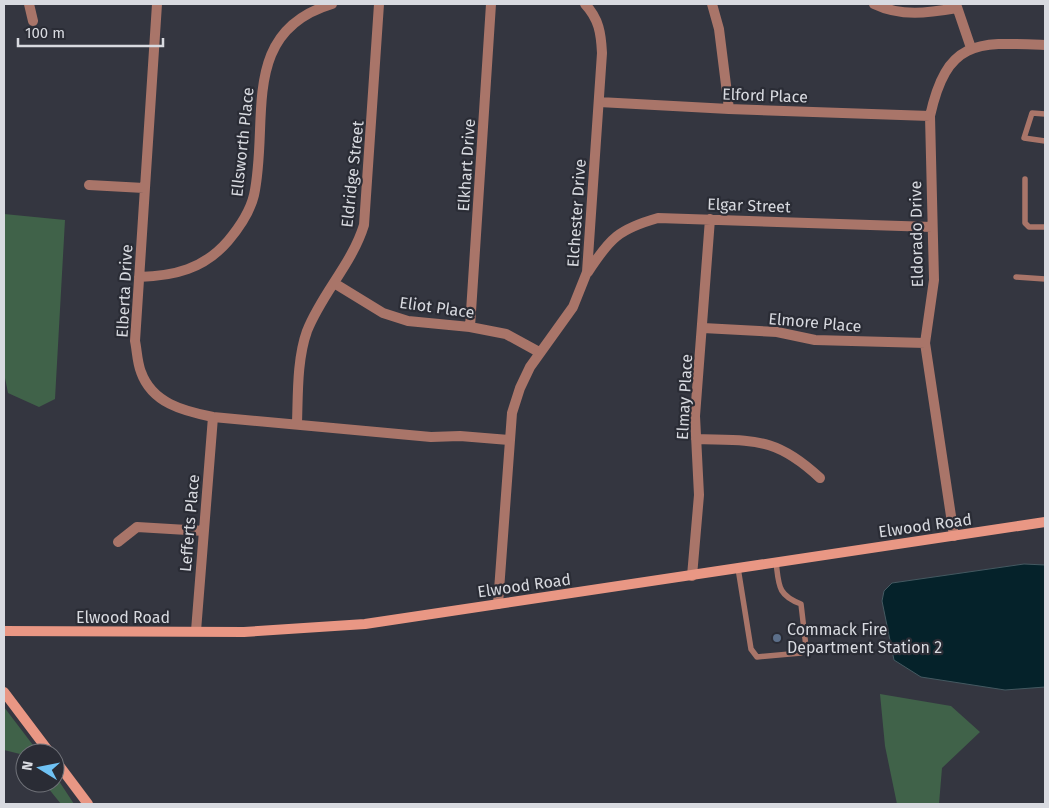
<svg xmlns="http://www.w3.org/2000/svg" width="1049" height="808" viewBox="0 0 1049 808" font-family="'Fira Sans',sans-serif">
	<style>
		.green { fill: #406249 }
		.water { fill: #05222a; stroke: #445961 }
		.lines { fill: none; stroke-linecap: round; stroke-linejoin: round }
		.lane { stroke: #a97569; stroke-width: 5.5 }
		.street { stroke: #a97569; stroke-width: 10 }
		.secondary { stroke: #e99784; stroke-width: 10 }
		.service-dot { fill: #5c6f8a; stroke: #2a2c35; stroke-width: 2 }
		.labels { text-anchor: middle; stroke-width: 4.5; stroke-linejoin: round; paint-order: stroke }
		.street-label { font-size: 16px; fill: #d8dae0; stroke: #2a2c35 }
		.poi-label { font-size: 16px; fill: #d8dae0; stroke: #2a2c35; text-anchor: start }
	</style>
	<rect width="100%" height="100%" fill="#343640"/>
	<path class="green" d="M 4,214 L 65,220 L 55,399 L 39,407 L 8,393 L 4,373 Z
		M 880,694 L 951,706 L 980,732 L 942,768 L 939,804 L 897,804 L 885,746 Z
		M 4,707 L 39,753 L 25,753 L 25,760 L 20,754 L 4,750 Z
		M 55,775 L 74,804 L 61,804 L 44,783 L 55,783 Z"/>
	<path class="water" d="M 1024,564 L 1045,565 L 1045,687 L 1005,690 L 921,677 L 894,660 L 882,601 L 884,591 L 892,583 Z"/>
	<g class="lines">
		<path class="lane" d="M 1045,114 L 1032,113 L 1024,138 L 1045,141
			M 1025,179 L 1025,223 L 1029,227 L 1045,227
			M 1016,277 L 1045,279
			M 738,568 L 751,649 L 757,657 L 801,653 L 806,647 L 801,604 C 777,595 779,585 776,562"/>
		<path class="street" d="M 29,4 L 33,21
			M 157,4 L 135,341 C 137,350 137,362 141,372 C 152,403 183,411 213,417 L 431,437 L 460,436 L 509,440
			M 712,4 L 719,29 L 729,109
			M 874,4 C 901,17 928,13 957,8
			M 956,4 L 971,48
			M 599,102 L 729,109 L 930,116
			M 89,185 L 144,188
			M 588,272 C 610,238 619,229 658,218 L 932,227
			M 139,277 C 174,276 204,269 228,241 C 239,228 250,212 254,195 C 270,121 238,32 332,4
			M 334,283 L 383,313 L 408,321 L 470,327 L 506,334 L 539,352
			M 470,327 L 491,4
			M 703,328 L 777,332 L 815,340 L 925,343
			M 297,423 C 298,394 297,359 307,331 C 322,293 352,264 364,225 L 379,4
			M 696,439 C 754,441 775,436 820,478
			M 954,536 L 925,343 L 934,280 L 930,116 C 947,39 977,42 1045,45
			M 118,542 L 137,527 L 204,531
			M 692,576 L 699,495 L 695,416 L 710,219
			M 498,604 L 512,413 L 520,388 L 530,367 L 573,307 L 587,272 L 602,53 C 601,33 599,19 585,4
			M 196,631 L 213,417"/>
		<path class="secondary" d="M 4,631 L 244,632 L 365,624 L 1045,522
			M 4,692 L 50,753
			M 55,760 L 88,804"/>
	</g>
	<circle class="service-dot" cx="777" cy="638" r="5"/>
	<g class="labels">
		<g class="street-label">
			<text transform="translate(765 95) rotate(2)" y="6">Elford Place</text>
			<text transform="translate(242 142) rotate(-84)" y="6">Ellsworth Place</text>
			<text transform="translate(466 165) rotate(-86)" y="6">Elkhart Drive</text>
			<text transform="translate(352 174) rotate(-84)" y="6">Eldridge Street</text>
			<text transform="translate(749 205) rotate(2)" y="6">Elgar Street</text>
			<text transform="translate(576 213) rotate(-86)" y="6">Elchester Drive</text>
			<text transform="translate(916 234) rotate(-91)" y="6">Eldorado Drive</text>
			<text transform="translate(124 291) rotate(-87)" y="6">Elberta Drive</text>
			<text transform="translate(437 307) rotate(8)" y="6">Eliot Place</text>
			<text transform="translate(815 322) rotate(5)" y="6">Elmore Place</text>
			<text transform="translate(684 397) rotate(-87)" y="6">Elmay Place</text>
			<text transform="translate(189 523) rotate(-85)" y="6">Lefferts Place</text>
			<text transform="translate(925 525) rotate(-8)" y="6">Elwood Road</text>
			<text transform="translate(524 585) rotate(-8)" y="6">Elwood Road</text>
			<text x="123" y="623">Elwood Road</text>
		</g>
		<g class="poi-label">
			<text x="787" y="635">Commack Fire<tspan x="787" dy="18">Department Station 2</tspan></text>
		</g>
	</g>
	<rect width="1049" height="808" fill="none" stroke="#d8dae0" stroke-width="10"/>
	<g transform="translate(40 768) rotate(280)"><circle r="24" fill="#2a2c35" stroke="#707279"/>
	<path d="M0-4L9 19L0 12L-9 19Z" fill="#6fc2f4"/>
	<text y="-8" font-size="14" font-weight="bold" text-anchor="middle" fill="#d8dae0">N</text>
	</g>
	<path d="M18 38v8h145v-8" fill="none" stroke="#d8dae0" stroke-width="2.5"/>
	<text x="25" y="38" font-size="15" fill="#d8dae0" stroke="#2a2c35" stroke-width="4" paint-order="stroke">100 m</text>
</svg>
